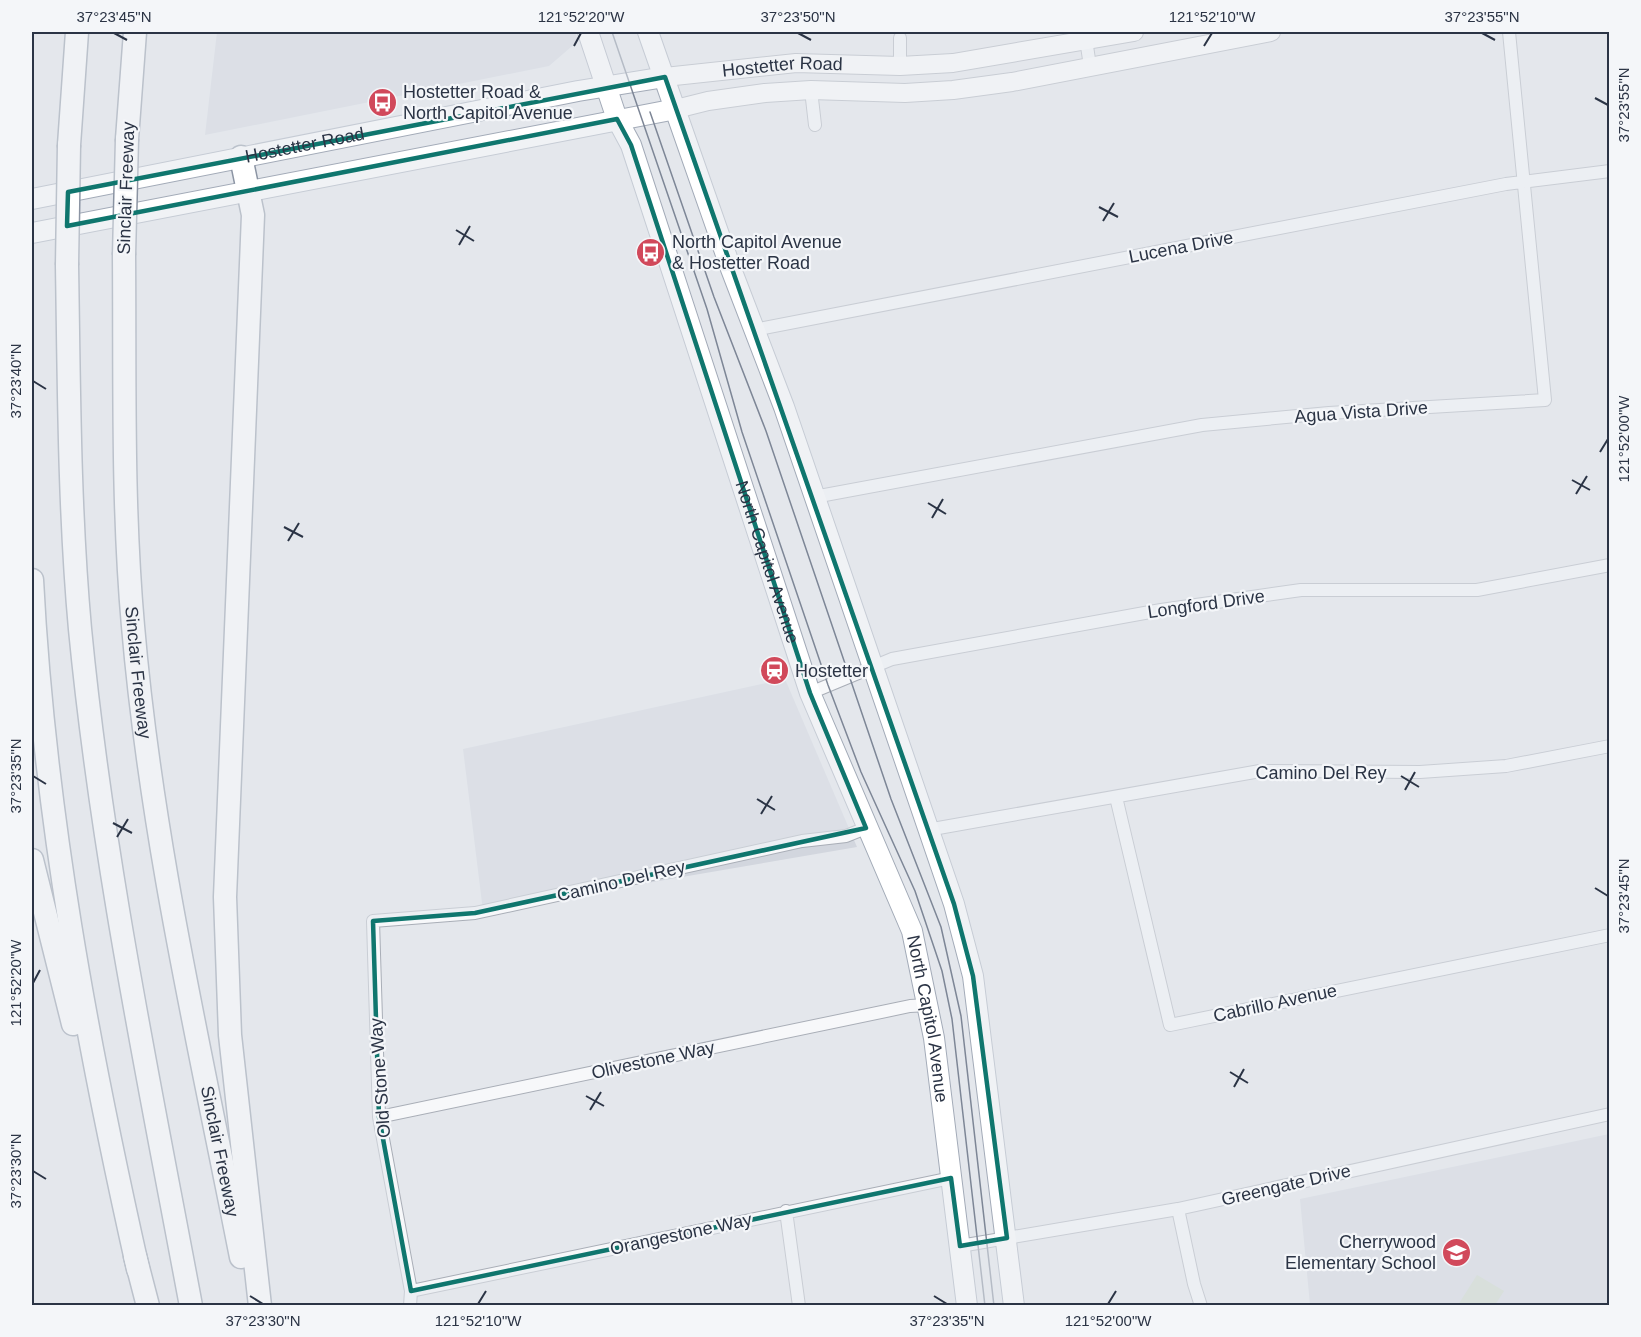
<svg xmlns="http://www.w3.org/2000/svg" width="1641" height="1337" viewBox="0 0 1641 1337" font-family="Helvetica,sans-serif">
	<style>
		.built { fill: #d2d6de }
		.green { fill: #c9d6c5 }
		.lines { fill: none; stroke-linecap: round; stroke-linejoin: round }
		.street-casing { stroke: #a9aeb7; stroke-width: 14 }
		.secondary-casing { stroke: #a9aeb7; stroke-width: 20 }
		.primary-casing { stroke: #a3abb8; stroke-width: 22 }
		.highway-casing { stroke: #8b94a3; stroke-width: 25 }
		.street { stroke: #f7f8fa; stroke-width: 12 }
		.secondary { stroke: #fff; stroke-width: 18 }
		.primary { stroke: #fff; stroke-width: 20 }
		.highway { stroke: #fff; stroke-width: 22 }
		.tram { stroke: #7d8696; stroke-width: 1.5 }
		.highway-bridge-casing { stroke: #8b94a3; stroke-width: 25; stroke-linecap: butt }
		.highway-bridge { stroke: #fff; stroke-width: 22 }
		.marked { fill: none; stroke: #0f766e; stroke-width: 4.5; stroke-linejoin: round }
		.ticks { fill: none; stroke: #2b3445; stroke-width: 2 }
		.labels { text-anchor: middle; stroke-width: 4.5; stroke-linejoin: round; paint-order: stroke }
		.street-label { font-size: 18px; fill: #2b3445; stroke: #f4f6f9 }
		.poi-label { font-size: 18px; fill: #2b3445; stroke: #f4f6f9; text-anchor: start }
		.neatline { fill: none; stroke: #2b3445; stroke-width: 2 }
		.ticks-label { font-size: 15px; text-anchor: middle; fill: #2b3445 }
	</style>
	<rect width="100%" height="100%" fill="#e4e7ec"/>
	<path class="built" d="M 217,32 L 575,32 L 578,41 L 549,66 L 205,135 Z
		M 785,679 L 857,847 L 483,911 L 463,749 Z
		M 1609,1134 L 1609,1305 L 1310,1305 L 1300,1199 Z"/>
	<path class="green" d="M 1477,1275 L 1504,1291 L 1495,1305 L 1458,1305 Z"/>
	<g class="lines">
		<defs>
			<path id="street" d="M 1085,33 L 1090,66
				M 900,66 L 900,38
				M 811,90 L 815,125
				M 754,330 L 1506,184 L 1610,171
				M 814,497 L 1202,425 L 1329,413 L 1545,400 L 1509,32
				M 810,693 L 892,659 L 1161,610 L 1301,590 L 1477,590 L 1610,565
				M 1116,797 L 1170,1025 L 1610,935
				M 927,830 L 1260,771 L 1420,772 L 1506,766 L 1610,746
				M 379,1117 L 910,1006 L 928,1005
				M 1178,1209 L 1194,1284 L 1201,1306
				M 786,1211 L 799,1306
				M 960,1246 L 1178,1209 L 1610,1114
				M 411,1291 L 951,1178
				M 410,1306 L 411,1291 L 379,1117 L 373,921 L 475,913 L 802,841 L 846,836 L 866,828"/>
			<g id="secondary">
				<path id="s1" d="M 665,77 L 796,63 L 900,66 L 953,63 L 1134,32"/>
				<path d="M 676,109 L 708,101 L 765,93 L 811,90 L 905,93 L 953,90 L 1012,82 L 1271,32"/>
			</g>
			<g id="primary">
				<path id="s2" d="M 588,32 L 617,119 L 631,145 L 810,693 L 912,931 L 934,1038 L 967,1306"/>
				<path d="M 648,32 L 731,269 L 784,407 L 954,904 L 973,976 L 1014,1306"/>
				<path id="s3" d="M 32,199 L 578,91 L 665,77"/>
				<path d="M 32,233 L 676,109"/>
			</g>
			<g id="highway">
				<path d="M 127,139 L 135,32"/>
				<path d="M 69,145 L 77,32"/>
				<path d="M 241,157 L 253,215 L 225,897 L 230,1035 L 260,1306"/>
				<path id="s4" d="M 124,255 C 125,378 122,503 133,626 C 151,838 200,1048 241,1257"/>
				<path d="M 67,265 C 69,386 69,508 80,629 C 102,857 149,1081 191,1306"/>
				<path d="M 32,580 C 44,813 87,1042 138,1269"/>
				<path d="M 32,860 L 73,1024"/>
				<path d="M 135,1256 L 148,1306"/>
			</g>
		</defs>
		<use href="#street" class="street-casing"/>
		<use href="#secondary" class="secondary-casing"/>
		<use href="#primary" class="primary-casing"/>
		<use href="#highway" class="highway-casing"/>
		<use href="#street" class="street"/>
		<use href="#secondary" class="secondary"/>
		<use href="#primary" class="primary"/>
		<use href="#highway" class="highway"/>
		<path class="tram" d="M 612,32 L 707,309 L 742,432 L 828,685 L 861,772 L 915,891 L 942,971 L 952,1019 L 985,1306
			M 650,112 L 714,297 L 766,431 L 891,799 L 941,927 L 961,1016 L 994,1306"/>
		<defs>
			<path id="highway-bridge" d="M 124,255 L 127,139
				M 67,265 L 69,145"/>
		</defs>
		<use href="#highway-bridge" class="highway-bridge-casing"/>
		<use href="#highway-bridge" class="highway-bridge"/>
	</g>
	<path d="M0 0H1641V1337H0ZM 665,77 L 954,904 L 973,976 L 1007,1238 L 960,1246 L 951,1178 L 411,1291 L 379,1117 L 373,921 L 475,913 L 866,828 L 810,693 L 631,145 L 617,119 L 67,226 L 68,192 Z" fill="#e4e7ec" fill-opacity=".55" fill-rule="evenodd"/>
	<path class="marked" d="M 665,77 L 954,904 L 973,976 L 1007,1238 L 960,1246 L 951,1178 L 411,1291 L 379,1117 L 373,921 L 475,913 L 866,828 L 810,693 L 631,145 L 617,119 L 67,226 L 68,192 Z"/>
	<path class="ticks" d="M 114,33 L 127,40M 798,33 L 811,40M 1482,33 L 1495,40M 574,46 L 581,33M 1204,46 L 1212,33M 1595,98 L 1608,105M 1099,207 L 1118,217M 1103,221 L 1114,203M 456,230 L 474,241M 459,245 L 470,226M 33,381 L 46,389M 1600,452 L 1608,439M 1572,480 L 1590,490M 1576,494 L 1587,476M 928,503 L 946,514M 932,518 L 943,499M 284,527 L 303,537M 288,541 L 299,523M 33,776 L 46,784M 1401,776 L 1419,787M 1405,790 L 1415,772M 757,799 L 775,810M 761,814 L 772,796M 113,823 L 132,833M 117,837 L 128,819M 1595,888 L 1608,896M 33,983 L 40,970M 1230,1072 L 1248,1083M 1234,1087 L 1244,1069M 586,1096 L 604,1106M 590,1110 L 601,1092M 33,1171 L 46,1179M 250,1296 L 263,1304M 934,1296 L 947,1304M 478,1304 L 486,1291M 1108,1304 L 1116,1291"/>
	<defs>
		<symbol id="bus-disc" viewBox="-11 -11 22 22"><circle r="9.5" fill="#d1495b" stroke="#f4f6f9"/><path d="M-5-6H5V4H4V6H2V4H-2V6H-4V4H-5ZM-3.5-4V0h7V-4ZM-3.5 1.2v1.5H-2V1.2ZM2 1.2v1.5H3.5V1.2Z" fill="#fff"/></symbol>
		<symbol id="station-disc" viewBox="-11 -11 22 22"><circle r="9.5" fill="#d1495b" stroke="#f4f6f9"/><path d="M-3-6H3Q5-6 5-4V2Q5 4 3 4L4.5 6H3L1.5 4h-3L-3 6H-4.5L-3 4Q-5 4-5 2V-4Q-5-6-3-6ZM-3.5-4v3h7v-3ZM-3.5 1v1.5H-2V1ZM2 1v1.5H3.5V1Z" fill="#fff"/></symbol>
		<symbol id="school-disc" viewBox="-11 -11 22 22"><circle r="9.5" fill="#d1495b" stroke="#f4f6f9"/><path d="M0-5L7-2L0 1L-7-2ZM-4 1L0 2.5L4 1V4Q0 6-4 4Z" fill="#fff"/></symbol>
	</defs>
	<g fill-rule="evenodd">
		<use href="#bus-disc" x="366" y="86" width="33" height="33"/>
		<use href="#bus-disc" x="634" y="236" width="33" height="33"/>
		<use href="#station-disc" x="758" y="654" width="33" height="33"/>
		<use href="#school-disc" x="1440" y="1236" width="33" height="33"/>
	</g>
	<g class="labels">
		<g class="street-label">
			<text dy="6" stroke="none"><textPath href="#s1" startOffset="118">Hostetter Road</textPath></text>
			<text dy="6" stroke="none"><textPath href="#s3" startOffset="278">Hostetter Road</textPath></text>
			<text transform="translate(126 188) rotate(-88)" y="6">Sinclair Freeway</text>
			<text transform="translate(1181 247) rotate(-11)" y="6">Lucena Drive</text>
			<text transform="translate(1361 412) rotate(-4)" y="6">Agua Vista Drive</text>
			<text dy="6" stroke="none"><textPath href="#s2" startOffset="560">North Capitol Avenue</textPath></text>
			<text transform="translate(1206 604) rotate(-8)" y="6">Longford Drive</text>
			<text dy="6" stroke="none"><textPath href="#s4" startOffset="418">Sinclair Freeway</textPath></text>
			<text x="1321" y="779">Camino Del Rey</text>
			<text transform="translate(621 881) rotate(-13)" y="6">Camino Del Rey</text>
			<text transform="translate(1275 1003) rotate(-12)" y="6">Cabrillo Avenue</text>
			<text dy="6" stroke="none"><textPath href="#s2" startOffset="1046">North Capitol Avenue</textPath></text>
			<text transform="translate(653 1060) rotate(-12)" y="6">Olivestone Way</text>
			<text transform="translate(380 1078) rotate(-94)" y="6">Old Stone Way</text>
			<text dy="6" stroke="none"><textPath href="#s4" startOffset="904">Sinclair Freeway</textPath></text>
			<text transform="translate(1286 1185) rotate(-13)" y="6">Greengate Drive</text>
			<text transform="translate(681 1234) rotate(-12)" y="6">Orangestone Way</text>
		</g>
		<g class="poi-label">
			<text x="403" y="98">Hostetter Road &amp;<tspan x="403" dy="21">North Capitol Avenue</tspan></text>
			<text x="672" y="248">North Capitol Avenue<tspan x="672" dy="21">&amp; Hostetter Road</tspan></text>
			<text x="795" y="677">Hostetter</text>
			<text x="1436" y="1248" text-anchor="end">Cherrywood<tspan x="1436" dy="21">Elementary School</tspan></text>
		</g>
	</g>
	<rect width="1641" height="1337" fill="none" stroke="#f4f6f9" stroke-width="66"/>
	<rect x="33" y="33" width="1575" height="1271" class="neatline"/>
	<g class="ticks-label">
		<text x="114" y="22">37°23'45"N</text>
		<text x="581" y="22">121°52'20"W</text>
		<text x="798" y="22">37°23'50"N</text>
		<text x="1212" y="22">121°52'10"W</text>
		<text x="1482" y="22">37°23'55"N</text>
		<text transform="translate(1624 105) rotate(-90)" y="5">37°23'55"N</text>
		<text transform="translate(16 381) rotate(-90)" y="5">37°23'40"N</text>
		<text transform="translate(1624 439) rotate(-90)" y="5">121°52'00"W</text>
		<text transform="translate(16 776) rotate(-90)" y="5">37°23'35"N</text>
		<text transform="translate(1624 896) rotate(-90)" y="5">37°23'45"N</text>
		<text transform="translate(16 983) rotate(-90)" y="5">121°52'20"W</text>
		<text transform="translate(16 1171) rotate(-90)" y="5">37°23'30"N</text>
		<text x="263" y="1326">37°23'30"N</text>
		<text x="478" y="1326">121°52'10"W</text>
		<text x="947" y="1326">37°23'35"N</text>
		<text x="1108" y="1326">121°52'00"W</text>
	</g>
</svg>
